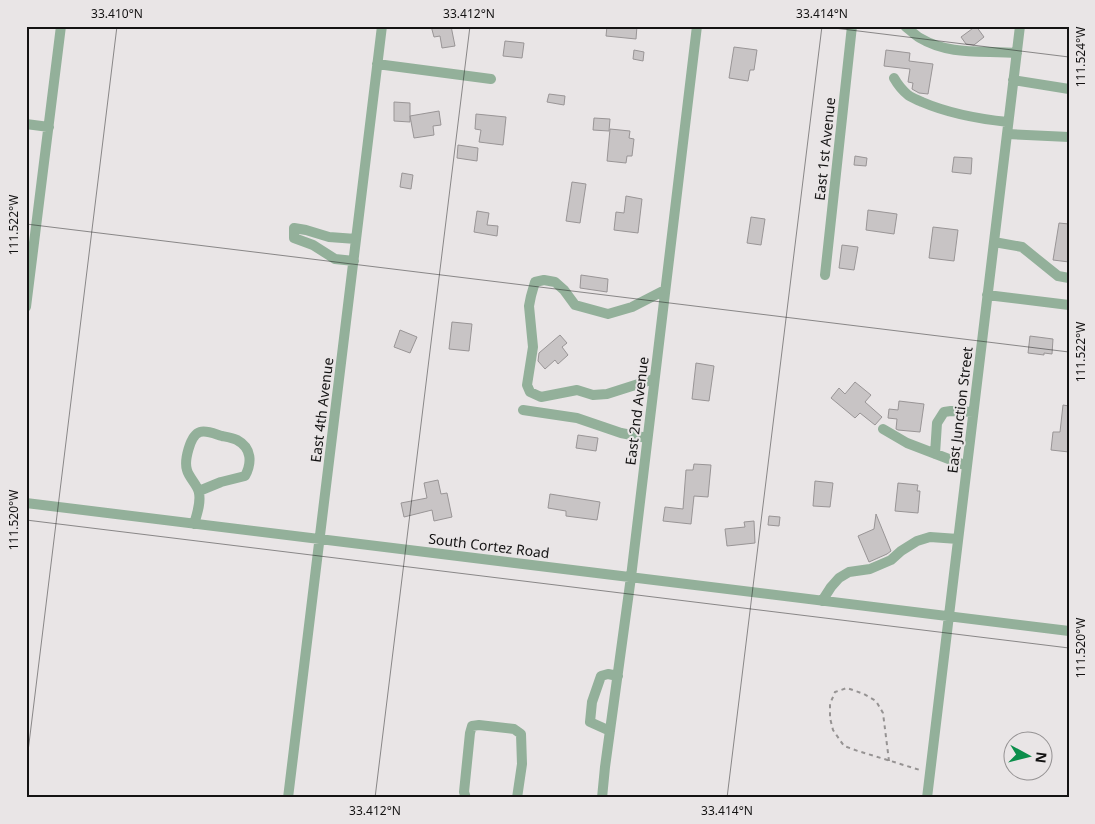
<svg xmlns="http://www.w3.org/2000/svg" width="1095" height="824" viewBox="0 0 1095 824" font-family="'Noto Sans',sans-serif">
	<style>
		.building { fill: #c8c4c5; stroke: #999596 }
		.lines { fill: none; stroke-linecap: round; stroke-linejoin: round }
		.path { stroke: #969393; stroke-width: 2; stroke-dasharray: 4 4; stroke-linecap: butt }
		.minor { stroke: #93b09a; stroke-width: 10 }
		.ticks { fill: none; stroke: #141313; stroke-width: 1; stroke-opacity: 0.45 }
		.labels { text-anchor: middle; stroke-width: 4; stroke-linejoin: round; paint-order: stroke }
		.street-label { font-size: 14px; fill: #141313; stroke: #e9e5e6 }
		.neatline { fill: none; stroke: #141313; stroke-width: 2 }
		.ticks-label { font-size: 12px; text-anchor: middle; fill: #141313 }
	</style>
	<rect width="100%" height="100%" fill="#e9e5e6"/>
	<path class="building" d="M 431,26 L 451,26 L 455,46 L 442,48 L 440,36 L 434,37 Z
		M 607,26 L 637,26 L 636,39 L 606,36 Z
		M 976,26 L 984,37 L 974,45 L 966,44 L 961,37 Z
		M 505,41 L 524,43 L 522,58 L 503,56 Z
		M 734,47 L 757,50 L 754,70 L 750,70 L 748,81 L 729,78 Z
		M 634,50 L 644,52 L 643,61 L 633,59 Z
		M 886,50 L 910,53 L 909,61 L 933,64 L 928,94 L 919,93 L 912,89 L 913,83 L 908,82 L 910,69 L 884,66 Z
		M 549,94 L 565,96 L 564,105 L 547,102 Z
		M 394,102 L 410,103 L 410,122 L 394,121 Z
		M 439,111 L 441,125 L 433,126 L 434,135 L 414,138 L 410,116 Z
		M 476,114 L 506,117 L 503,145 L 479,142 L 481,130 L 475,129 Z
		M 594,118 L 610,119 L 609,131 L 593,130 Z
		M 610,129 L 630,131 L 629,138 L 634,139 L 632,156 L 627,156 L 626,163 L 607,161 Z
		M 458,145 L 478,148 L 477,161 L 457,158 Z
		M 855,156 L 867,158 L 866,166 L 854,165 Z
		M 954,157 L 972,158 L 971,174 L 952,172 Z
		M 402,173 L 413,175 L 411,189 L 400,187 Z
		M 572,182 L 586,184 L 580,223 L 566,221 Z
		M 626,196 L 642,199 L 638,233 L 614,230 L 616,212 L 624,213 Z
		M 868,210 L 897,214 L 894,234 L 866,230 Z
		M 477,211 L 489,213 L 487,225 L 498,226 L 497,236 L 474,232 Z
		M 751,217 L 765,219 L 761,245 L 747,243 Z
		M 1059,223 L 1069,224 L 1069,262 L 1053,260 Z
		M 933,227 L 958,230 L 954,261 L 929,258 Z
		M 842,245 L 858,247 L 854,270 L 839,268 Z
		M 581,275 L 608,279 L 607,292 L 580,288 Z
		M 452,322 L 472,324 L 469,351 L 449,349 Z
		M 400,330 L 417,337 L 410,353 L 394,347 Z
		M 560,335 L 567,343 L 562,347 L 568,355 L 558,364 L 555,360 L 545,369 L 538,361 L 539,353 Z
		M 1030,336 L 1053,339 L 1052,354 L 1044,353 L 1044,355 L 1028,353 Z
		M 696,363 L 714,366 L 709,401 L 692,399 Z
		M 855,382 L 871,395 L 865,402 L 882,417 L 875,425 L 860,413 L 855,418 L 831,398 L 839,388 L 845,394 Z
		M 899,401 L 924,404 L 920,432 L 898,430 L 896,429 L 897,419 L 888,418 L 889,409 L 898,410 Z
		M 1063,405 L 1069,406 L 1069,452 L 1051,450 L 1053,432 L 1060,432 Z
		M 578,435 L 598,438 L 596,451 L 576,448 Z
		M 694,464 L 711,465 L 708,497 L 694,496 L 691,524 L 663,521 L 665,507 L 683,509 L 686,470 L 693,470 Z
		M 438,480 L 441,494 L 447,493 L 452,517 L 434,521 L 432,510 L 404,517 L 401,503 L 427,498 L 424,483 Z
		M 815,481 L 833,483 L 830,507 L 813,506 Z
		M 898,483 L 918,485 L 917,491 L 920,491 L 918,513 L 895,511 Z
		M 550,494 L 600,502 L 597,520 L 566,516 L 566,511 L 548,508 Z
		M 876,514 L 891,551 L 887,554 L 869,562 L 858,536 L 874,529 Z
		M 769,516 L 780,517 L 779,526 L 768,525 Z
		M 754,521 L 755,543 L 727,546 L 725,529 L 745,527 L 744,522 Z"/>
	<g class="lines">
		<path class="path" d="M 889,761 L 883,713 L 876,701 L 864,694 L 847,688 L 835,692 L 830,704 L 830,718 L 833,730 L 844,746 L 858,751 L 920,770"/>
		<path class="minor" d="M 905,26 C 910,30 915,35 920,38 C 950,56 984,50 1017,53
			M 377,64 L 491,79
			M 894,78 C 898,85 902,90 908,95 C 912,98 918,100 922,102 C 950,114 979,119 1008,122
			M 1013,80 L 1069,89
			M 26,124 L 49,127
			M 1007,134 L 1069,137
			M 994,242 L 1022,247 L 1058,276 L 1069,278
			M 354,261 L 335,259 L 313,245 L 294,238 L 294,228 L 306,230 L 329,237 L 356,239
			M 825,275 L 852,26
			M 987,295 L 1069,305
			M 26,307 L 61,26
			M 654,379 L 607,394 L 593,395 L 577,390 L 541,397 L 530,392 L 527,385 L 533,347 L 529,306 L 531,296 L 535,282 L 544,280 L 555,282 L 564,290 L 575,305 L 608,314 L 632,307 L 665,290
			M 523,410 L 577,418 L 621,433 L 647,438
			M 883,429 L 907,443 L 967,466
			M 935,454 L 937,423 L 944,412 L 951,411 L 973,412
			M 26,503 L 1069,631
			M 194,524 C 197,514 201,503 199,493 C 198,485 189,478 187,470 C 184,461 190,435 200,432 C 207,430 215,434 222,436 C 227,437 233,438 237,440 C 252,448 252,463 245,476 L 221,482 L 199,491
			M 822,601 L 831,587 L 839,578 L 849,572 L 870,569 L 891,560 L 901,551 L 917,541 L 930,537 L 958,539
			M 610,731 L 590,722 L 592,702 L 601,676 L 608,674 L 618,676
			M 288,798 L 382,26
			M 466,798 L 464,792 L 470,733 L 472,726 L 479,725 L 514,729 L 521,734 L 522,764 L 517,798
			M 602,798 L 605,767 L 631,577 L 697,26
			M 927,798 L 1020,26"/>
	</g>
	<path class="ticks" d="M 818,26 L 1069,57M 26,224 L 1069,352M 26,520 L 1069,648M 26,768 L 117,26M 375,798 L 470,26M 727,798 L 822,26"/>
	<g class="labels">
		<g class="street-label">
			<text transform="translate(825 149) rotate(-84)" y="5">East 1st Avenue</text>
			<text transform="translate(322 410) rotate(-83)" y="5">East 4th Avenue</text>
			<text transform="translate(960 410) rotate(-83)" y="5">East Junction Street</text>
			<text transform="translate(637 411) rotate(-83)" y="5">East 2nd Avenue</text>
			<text transform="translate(489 546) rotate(7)" y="5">South Cortez Road</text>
		</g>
	</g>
	<rect width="1095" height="824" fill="none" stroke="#e9e5e6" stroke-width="55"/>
	<g transform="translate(1028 756) rotate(97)"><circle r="24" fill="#e9e5e6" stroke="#949192"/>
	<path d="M0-4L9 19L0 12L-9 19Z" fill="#0b8e4b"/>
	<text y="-8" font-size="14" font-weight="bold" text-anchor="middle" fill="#141313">N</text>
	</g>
	<rect x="28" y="28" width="1040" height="768" class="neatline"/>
	<g class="ticks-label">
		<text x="117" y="18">33.410°N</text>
		<text x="469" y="18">33.412°N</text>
		<text x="822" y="18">33.414°N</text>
		<text transform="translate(1081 57) rotate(-90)" y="4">111.524°W</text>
		<text transform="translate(14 225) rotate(-90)" y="4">111.522°W</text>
		<text transform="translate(1081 352) rotate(-90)" y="4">111.522°W</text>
		<text transform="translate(14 520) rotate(-90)" y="4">111.520°W</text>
		<text transform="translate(1081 648) rotate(-90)" y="4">111.520°W</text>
		<text x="375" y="815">33.412°N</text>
		<text x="727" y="815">33.414°N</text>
	</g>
</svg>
